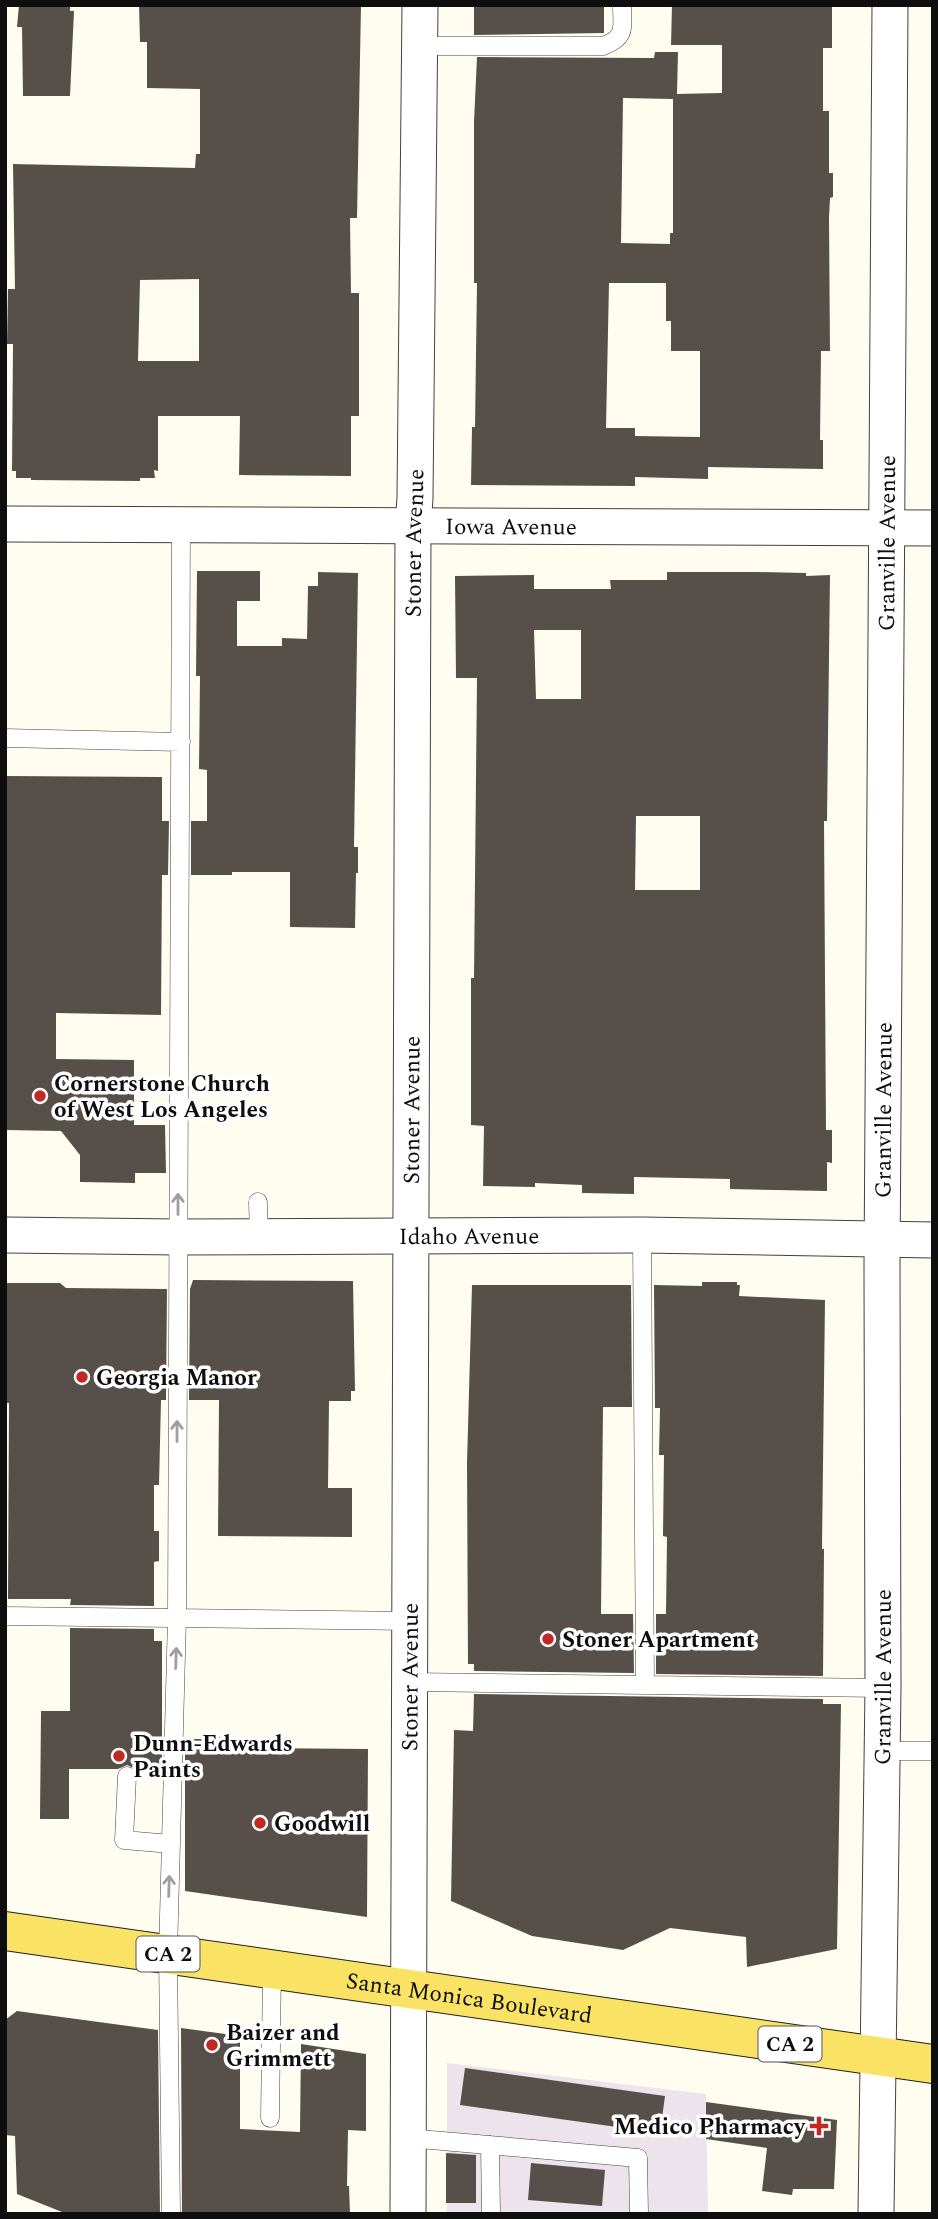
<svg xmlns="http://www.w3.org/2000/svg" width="938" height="2219" viewBox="0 0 938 2219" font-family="Spectral,serif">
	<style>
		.industrial { fill: #ede3ed }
		.building { fill: #57504a; fill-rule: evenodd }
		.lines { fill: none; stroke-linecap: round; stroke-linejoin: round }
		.service-casing { stroke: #414141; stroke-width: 19 }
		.minor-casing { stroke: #414141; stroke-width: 37 }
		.primary-casing { stroke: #1f1f1f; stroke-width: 40 }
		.service { stroke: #fff; stroke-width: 18 }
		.minor { stroke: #fff; stroke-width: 35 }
		.primary { stroke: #fae265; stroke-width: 38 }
		.oneway { stroke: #9f9f9f }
		.poi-dot { fill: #c12924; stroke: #fff; stroke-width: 2.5 }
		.labels { text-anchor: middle; stroke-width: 7; stroke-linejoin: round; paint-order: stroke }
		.shield { fill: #fff; stroke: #565656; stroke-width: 2 }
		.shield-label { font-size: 21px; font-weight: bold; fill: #0e0e0e }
		.street-label { font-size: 23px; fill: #0e0e0e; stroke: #fff }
		.poi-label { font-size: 23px; font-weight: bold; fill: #0e0e0e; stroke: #fff; text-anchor: start }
	</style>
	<rect width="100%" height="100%" fill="#fffdf0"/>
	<path class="industrial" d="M 447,2063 L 706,2094 L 708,2214 L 447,2214 Z"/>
	<path class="building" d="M 19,5 L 70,5 L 70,11 L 74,11 L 70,96 L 23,96 L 22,27 L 17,27 Z
		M 139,5 L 361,5 L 357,218 L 350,218 L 351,293 L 359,293 L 359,416 L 351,416 L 351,476 L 239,475 L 240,416 L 158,416 L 158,471 L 154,470 L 155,478 L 140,478 L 140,481 L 31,480 L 31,478 L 16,478 L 16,471 L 12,471 L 13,344 L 7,344 L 8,289 L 15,289 L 13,164 L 195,168 L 196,154 L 200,154 L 200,89 L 147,88 L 147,42 L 140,42 ZM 199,279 L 199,361 L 138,361 L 140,280 Z
		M 474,5 L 604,6 L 604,33 L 474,35 Z
		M 672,5 L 832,5 L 832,48 L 823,48 L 823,111 L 829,111 L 829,173 L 833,173 L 833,197 L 830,198 L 829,218 L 830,351 L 821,351 L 820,440 L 823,440 L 823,469 L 708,467 L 708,479 L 635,477 L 635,486 L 471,485 L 472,427 L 475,427 L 477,283 L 474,283 L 474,122 L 477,57 L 654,58 L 655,52 L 678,52 L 677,94 L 722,93 L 722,45 L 671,45 ZM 623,98 L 673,99 L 673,233 L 670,233 L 670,244 L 621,243 ZM 609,283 L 666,283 L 666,321 L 671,321 L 671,351 L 700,351 L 700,437 L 635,436 L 635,428 L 606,428 Z
		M 197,571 L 260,571 L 260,601 L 237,601 L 237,646 L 282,646 L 282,638 L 307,639 L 308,586 L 318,586 L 318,572 L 358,573 L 354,847 L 358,847 L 358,873 L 356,873 L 355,928 L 290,927 L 290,872 L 232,872 L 232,875 L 191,875 L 191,821 L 207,821 L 207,770 L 199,769 L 200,676 L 196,676 Z
		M 667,572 L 757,572 L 806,573 L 806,576 L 830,575 L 827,821 L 824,821 L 826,1130 L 832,1130 L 832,1163 L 827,1162 L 827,1191 L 730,1189 L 730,1179 L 634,1177 L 634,1194 L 582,1193 L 582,1185 L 535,1183 L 535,1187 L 483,1186 L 484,1126 L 471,1125 L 471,978 L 474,978 L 477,678 L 456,678 L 455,576 L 534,575 L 534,589 L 611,589 L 610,580 L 667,580 ZM 534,630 L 581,630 L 581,699 L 536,699 ZM 636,816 L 700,816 L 700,890 L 635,890 Z
		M 5,776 L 162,777 L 162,821 L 169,821 L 168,875 L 162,875 L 161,1015 L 56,1013 L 56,1059 L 134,1060 L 134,1125 L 165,1125 L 166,1173 L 135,1173 L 135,1183 L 80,1182 L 80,1155 L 61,1131 L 5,1130 Z
		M 193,1280 L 353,1281 L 355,1391 L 351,1391 L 351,1401 L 329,1401 L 328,1488 L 352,1488 L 352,1537 L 218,1536 L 219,1400 L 189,1400 L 190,1289 Z
		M 702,1282 L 737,1282 L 737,1285 L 740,1285 L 739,1296 L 825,1300 L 822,1549 L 824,1549 L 823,1676 L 656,1674 L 656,1614 L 666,1614 L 667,1537 L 663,1536 L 664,1455 L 659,1455 L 660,1408 L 655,1408 L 654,1285 L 702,1286 Z
		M 5,1283 L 60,1283 L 66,1288 L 167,1289 L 166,1400 L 161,1400 L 159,1485 L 154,1485 L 154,1531 L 159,1531 L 159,1561 L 154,1562 L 154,1606 L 70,1605 L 71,1599 L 8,1599 L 9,1403 L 5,1403 Z
		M 472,1285 L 631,1285 L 632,1407 L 603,1407 L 601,1614 L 633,1614 L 634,1673 L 474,1671 L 474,1664 L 468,1664 L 467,1463 Z
		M 70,1628 L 154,1629 L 154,1641 L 162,1641 L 162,1770 L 136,1769 L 127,1765 L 118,1769 L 69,1769 L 69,1819 L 40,1819 L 41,1711 L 70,1711 Z
		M 474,1694 L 823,1699 L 823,1704 L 841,1704 L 837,1949 L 747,1967 L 746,1937 L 670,1928 L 623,1950 L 532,1936 L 451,1901 L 454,1730 L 473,1731 Z
		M 209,1737 L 252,1737 L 252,1748 L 368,1749 L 367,1917 L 185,1891 L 185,1739 L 209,1739 Z
		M 17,2011 L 158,2030 L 160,2214 L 67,2214 L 17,2194 L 15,2136 L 5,2135 L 5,2020 Z
		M 181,2028 L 240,2036 L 240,2129 L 300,2132 L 301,2044 L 366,2054 L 366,2131 L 348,2130 L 347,2186 L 349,2186 L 350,2214 L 182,2214 Z
		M 465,2068 L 665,2096 L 660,2133 L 460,2105 Z
		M 706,2102 L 837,2120 L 834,2189 L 793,2189 L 792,2195 L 762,2191 L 767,2148 L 706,2139 Z
		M 446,2153 L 476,2155 L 476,2203 L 446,2203 Z
		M 531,2163 L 605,2170 L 602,2206 L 528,2200 Z"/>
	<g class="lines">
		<defs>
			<path id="service" d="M 420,46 L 603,46 C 627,37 622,28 622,5
				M 5,738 L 181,742
				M 258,1202 L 259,1236
				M 642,1235 L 645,1684
				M 5,1616 L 411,1621
				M 410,1682 L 883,1688
				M 882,1751 L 933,1751
				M 127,1776 L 124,1840 L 171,1844
				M 270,2118 L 272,1969
				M 408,2138 L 638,2158 L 639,2214
				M 490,2145 L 491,2214
				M 171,2214 L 168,1954 L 177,1617 L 181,524"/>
			<g id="minor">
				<path id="s1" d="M 5,524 L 933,528"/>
				<path id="s2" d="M 5,1235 L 178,1237 L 642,1235 L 933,1240"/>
				<path id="s3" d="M 408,2214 L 413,526 L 415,498 L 420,5"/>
				<path id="s4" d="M 876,2214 L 883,1688 L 882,1269 L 890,5"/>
			</g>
			<g id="primary">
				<path id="s5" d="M 5,1931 L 933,2064"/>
			</g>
		</defs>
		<use href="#service" class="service-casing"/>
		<use href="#minor" class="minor-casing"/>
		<use href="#primary" class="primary-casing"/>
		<use href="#service" class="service"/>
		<use href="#minor" class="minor"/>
		<use href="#primary" class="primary"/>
	</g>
	<defs><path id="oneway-shaft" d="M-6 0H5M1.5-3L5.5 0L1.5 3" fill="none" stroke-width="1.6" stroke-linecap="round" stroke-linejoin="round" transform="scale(1.75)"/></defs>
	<g class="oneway">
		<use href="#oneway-shaft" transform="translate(178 1204) rotate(-90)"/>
		<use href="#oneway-shaft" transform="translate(177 1431) rotate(-90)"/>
		<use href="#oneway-shaft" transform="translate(176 1658) rotate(-88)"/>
		<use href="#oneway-shaft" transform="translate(169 1886) rotate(-88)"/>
	</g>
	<g class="poi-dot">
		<circle cx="40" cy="1096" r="7"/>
		<circle cx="82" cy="1377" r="7"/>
		<circle cx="548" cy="1639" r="7"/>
		<circle cx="119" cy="1756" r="7"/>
		<circle cx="260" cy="1823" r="7"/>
		<circle cx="212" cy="2045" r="7"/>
		<path d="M815.5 2115.5h7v7h7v7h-7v7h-7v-7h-7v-7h7z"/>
	</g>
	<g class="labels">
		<g class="shield">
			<rect x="136.5" y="1936.5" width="63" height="35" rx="5"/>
			<rect x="758.5" y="2026.5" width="63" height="35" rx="5"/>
		</g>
		<g class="shield-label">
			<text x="168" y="1961">CA 2</text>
			<text x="790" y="2051">CA 2</text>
		</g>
		<g class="street-label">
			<text dy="8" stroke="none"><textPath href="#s1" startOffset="506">Iowa Avenue</textPath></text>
			<text dy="8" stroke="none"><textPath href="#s3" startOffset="1671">Stoner Avenue</textPath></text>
			<text dy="8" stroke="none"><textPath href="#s4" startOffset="1671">Granville Avenue</textPath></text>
			<text dy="8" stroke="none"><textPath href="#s3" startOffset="1104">Stoner Avenue</textPath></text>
			<text dy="8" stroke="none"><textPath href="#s4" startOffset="1104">Granville Avenue</textPath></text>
			<text dy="8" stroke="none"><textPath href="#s2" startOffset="464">Idaho Avenue</textPath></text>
			<text dy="8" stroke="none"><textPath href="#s3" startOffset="537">Stoner Avenue</textPath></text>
			<text dy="8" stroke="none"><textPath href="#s4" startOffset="537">Granville Avenue</textPath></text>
			<text dy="8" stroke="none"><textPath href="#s5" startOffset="469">Santa Monica Boulevard</textPath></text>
		</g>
		<g class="poi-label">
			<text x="54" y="1091">Cornerstone Church<tspan x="54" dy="26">of West Los Angeles</tspan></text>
			<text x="96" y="1385">Georgia Manor</text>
			<text x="562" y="1647">Stoner Apartment</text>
			<text x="133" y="1751">Dunn-Edwards<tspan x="133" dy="26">Paints</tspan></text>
			<text x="274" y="1831">Goodwill</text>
			<text x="226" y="2040">Baizer and<tspan x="226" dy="26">Grimmett</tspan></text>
			<text x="805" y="2134" text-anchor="end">Medico Pharmacy</text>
		</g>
	</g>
	<rect width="938" height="2219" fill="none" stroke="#0e0e0e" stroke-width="14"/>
</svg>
